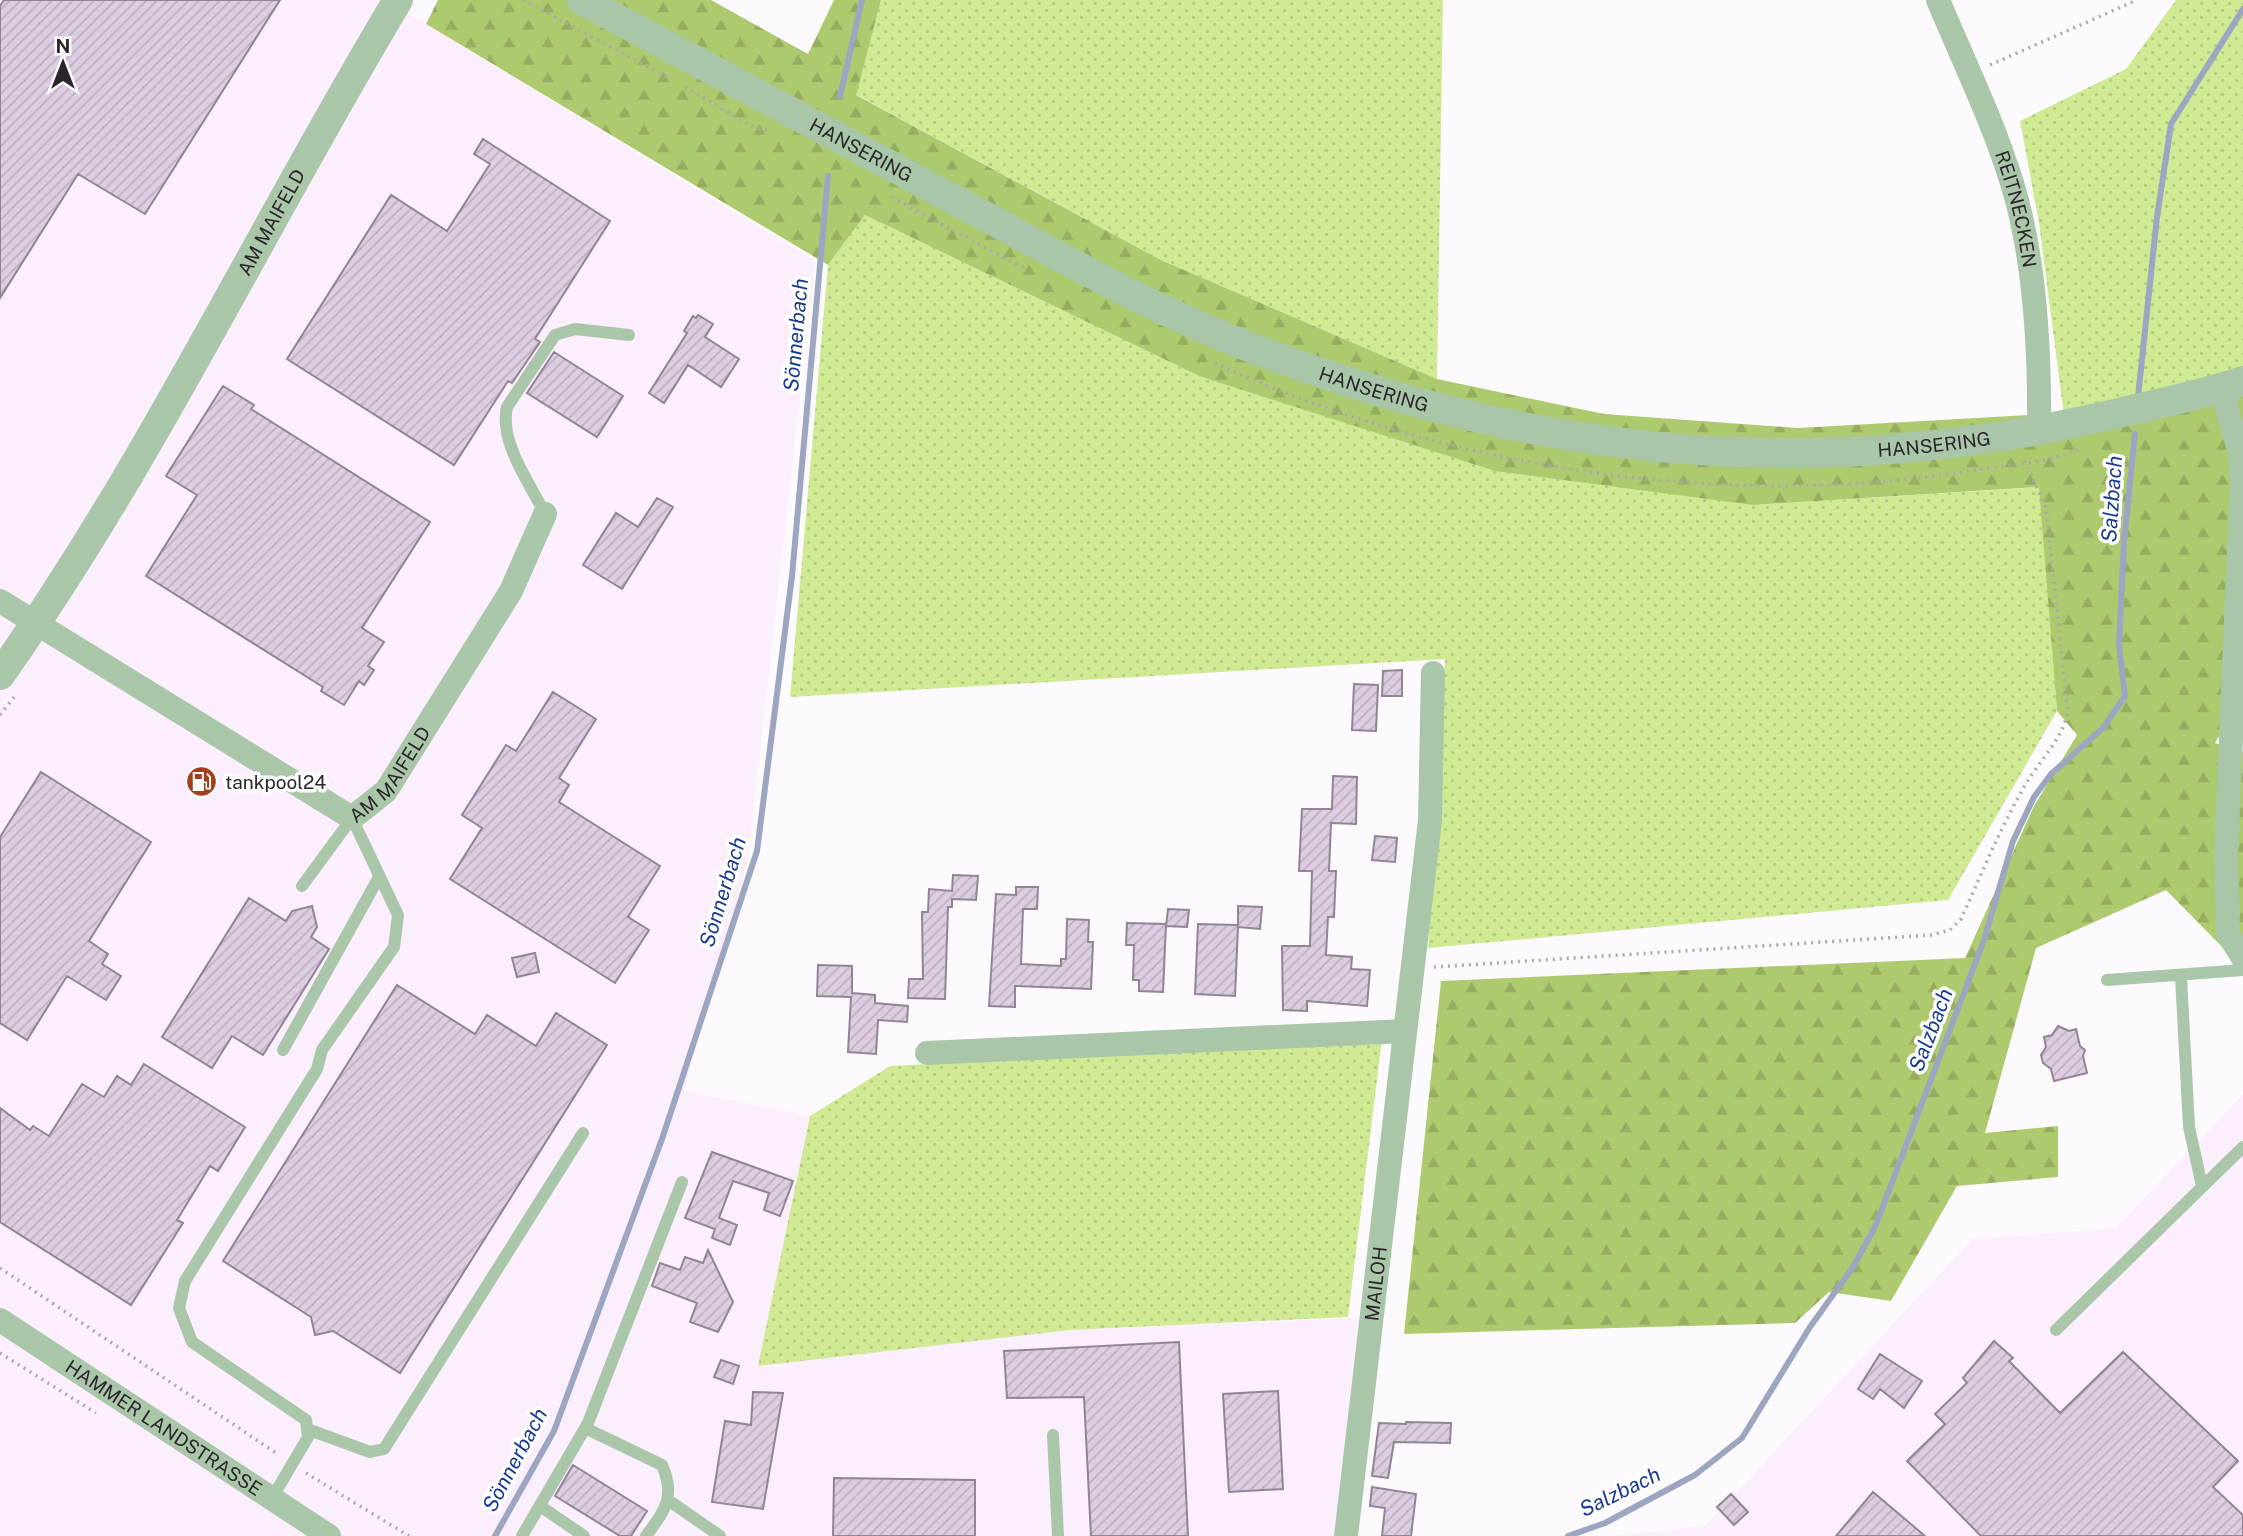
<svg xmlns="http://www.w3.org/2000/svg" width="2243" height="1536" viewBox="0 0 2243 1536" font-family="'Public Sans',sans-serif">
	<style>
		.built { fill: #fbeefd }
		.grass { fill: url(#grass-dots) }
		.forest { fill: url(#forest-firs) }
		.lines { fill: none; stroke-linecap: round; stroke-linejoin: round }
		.stream { stroke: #9ca6c0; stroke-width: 6 }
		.building { fill: url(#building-hatch); stroke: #928395; stroke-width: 2 }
		.path { stroke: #aca8ad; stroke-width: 3.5; stroke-dasharray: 2 5; stroke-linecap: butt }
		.service { stroke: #a9c7a8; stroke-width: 12 }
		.minor { stroke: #a9c7a8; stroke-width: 24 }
		.tertiary { stroke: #a9c7a8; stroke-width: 30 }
		.labels { text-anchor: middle; stroke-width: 7; stroke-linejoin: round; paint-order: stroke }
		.street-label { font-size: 19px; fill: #2b252c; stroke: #fff }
		.poi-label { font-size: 19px; fill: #2b252c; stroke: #fff; text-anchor: start }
		.water-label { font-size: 21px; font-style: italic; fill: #183992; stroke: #fff }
	</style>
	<defs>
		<pattern id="grass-dots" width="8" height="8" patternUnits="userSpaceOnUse" patternTransform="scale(1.75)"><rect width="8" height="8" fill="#cfea93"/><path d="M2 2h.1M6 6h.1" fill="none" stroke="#b2c97f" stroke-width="1.8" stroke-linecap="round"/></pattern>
		<pattern id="forest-firs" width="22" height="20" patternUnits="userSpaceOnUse" patternTransform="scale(1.75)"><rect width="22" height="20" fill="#aeca6f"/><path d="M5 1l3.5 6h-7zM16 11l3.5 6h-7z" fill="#96ad60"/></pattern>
		<pattern id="building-hatch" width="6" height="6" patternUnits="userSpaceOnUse" patternTransform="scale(1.75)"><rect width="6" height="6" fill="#dccde0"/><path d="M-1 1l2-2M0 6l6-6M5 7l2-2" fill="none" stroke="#bdb0c0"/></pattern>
	</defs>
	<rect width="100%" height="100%" fill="#fdfafe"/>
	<path class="built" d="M 0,0 L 386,0 L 815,261 L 748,860 L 684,1091 L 810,1116 L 759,1365 L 1069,1330 L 1372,1317 L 1346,1536 L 0,1536 Z
		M 2243,1094 L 2243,1536 L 1614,1536 L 1705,1526 L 1972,1239 L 2116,1228 Z"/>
	<path class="grass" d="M 881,0 L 1443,0 L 1437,379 L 1161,260 L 855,94 Z
		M 2176,0 L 2243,0 L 2243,367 L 2064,416 L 2039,223 L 2020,121 L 2126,69 Z
		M 865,215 L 1199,376 L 1753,505 L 2040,487 L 2057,711 L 1948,900 L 1428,948 L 1445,659 L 790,697 L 828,265 Z
		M 1382,1039 L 1348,1317 L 1069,1330 L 758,1366 L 810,1116 L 890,1066 Z"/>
	<path class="forest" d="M 438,0 L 711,0 L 808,54 L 834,0 L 881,0 L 856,95 L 1161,260 L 1437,379 L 1604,414 L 1798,428 L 2029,415 L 2064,416 L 2243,367 L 2243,695 L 2215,743 L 2243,752 L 2243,968 L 2166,890 L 2036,948 L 1985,1133 L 2058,1126 L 2058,1177 L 1957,1186 L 1891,1301 L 1829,1292 L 1795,1323 L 1404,1334 L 1441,981 L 1965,958 L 2034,806 L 2077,735 L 2057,711 L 2039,487 L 1753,505 L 1495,471 L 1199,376 L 865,215 L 828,265 L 426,24 Z"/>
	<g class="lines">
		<path class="stream" d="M 840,96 L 862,0
			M 2138,397 L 2157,217 L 2171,124 L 2243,9
			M 495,1536 L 554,1431 L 662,1139 L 757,851 L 792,576 L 828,176
			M 1568,1536 L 1605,1523 L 1695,1475 L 1742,1438 L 1810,1327 L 1853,1267 L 1875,1227 L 1984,940 L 2013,841 L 2034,797 L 2051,774 L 2103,728 L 2125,696 L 2119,645 L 2124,542 L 2135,434"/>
	</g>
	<path class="building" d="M 4,0 L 280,0 L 145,214 L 78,174 L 0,298 L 0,6 Z
		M 483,139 L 610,221 L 535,339 L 540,342 L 512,383 L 508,381 L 454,465 L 287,359 L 391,195 L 447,231 L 490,164 L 474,154 Z
		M 698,315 L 713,324 L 705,337 L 739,359 L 721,387 L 688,365 L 664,403 L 649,393 L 687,333 L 684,331 L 693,316 L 696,318 Z
		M 554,352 L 623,396 L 597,437 L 527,393 Z
		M 223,386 L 254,405 L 251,409 L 430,522 L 362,628 L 384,642 L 368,666 L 374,670 L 364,685 L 359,681 L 344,705 L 321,691 L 323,687 L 146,576 L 197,495 L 166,476 Z
		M 657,498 L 673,507 L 622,589 L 583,565 L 616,513 L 638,527 Z
		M 1402,670 L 1402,696 L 1382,696 L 1383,671 Z
		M 1354,684 L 1378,685 L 1376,731 L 1352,730 Z
		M 553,692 L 596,719 L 559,778 L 569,785 L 559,802 L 660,866 L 628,917 L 649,930 L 615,983 L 450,879 L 482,828 L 462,815 L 506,745 L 516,751 Z
		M 41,772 L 151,842 L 89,941 L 108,954 L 102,964 L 121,976 L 106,1000 L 67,976 L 27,1040 L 0,1023 L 0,837 Z
		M 1333,776 L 1357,777 L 1356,824 L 1331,823 L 1329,871 L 1336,871 L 1334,917 L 1328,917 L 1326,955 L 1352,957 L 1351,969 L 1370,970 L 1367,1006 L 1307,1001 L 1307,1011 L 1283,1010 L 1282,946 L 1310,946 L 1312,871 L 1299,871 L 1302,809 L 1332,809 Z
		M 1375,836 L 1397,838 L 1395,862 L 1372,860 Z
		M 953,875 L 978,876 L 976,900 L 952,899 L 952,907 L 948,907 L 945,999 L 908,998 L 909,979 L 923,979 L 922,912 L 928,912 L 929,889 L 952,891 Z
		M 1016,887 L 1038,887 L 1037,909 L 1023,909 L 1021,964 L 1061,966 L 1061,959 L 1066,959 L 1067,919 L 1089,920 L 1088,942 L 1093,942 L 1091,989 L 1015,986 L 1015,1007 L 989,1006 L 996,894 L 1016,895 Z
		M 249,898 L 286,921 L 292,911 L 312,906 L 317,927 L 311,937 L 329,949 L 263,1055 L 232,1036 L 212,1068 L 162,1037 Z
		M 1238,906 L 1262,907 L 1260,929 L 1238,927 L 1235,996 L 1195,994 L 1198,924 L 1238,925 Z
		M 1168,909 L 1189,910 L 1187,927 L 1166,926 Z
		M 1127,923 L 1166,924 L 1163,992 L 1139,991 L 1139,980 L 1133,980 L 1134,945 L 1126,945 Z
		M 535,953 L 539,972 L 517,977 L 512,958 Z
		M 818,965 L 852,966 L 852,993 L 875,995 L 875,1003 L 908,1006 L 907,1022 L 878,1020 L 876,1054 L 848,1052 L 851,997 L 817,996 Z
		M 397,985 L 475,1034 L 487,1015 L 536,1046 L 556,1013 L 607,1045 L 400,1373 L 333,1331 L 315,1335 L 311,1317 L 223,1261 Z
		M 2058,1026 L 2069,1031 L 2076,1029 L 2080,1046 L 2085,1050 L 2083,1056 L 2087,1073 L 2054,1081 L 2051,1069 L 2043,1063 L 2041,1055 L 2046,1047 L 2044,1037 L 2052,1035 Z
		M 144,1064 L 245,1127 L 218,1171 L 210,1166 L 177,1220 L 183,1223 L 131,1305 L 0,1222 L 0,1108 L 30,1130 L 33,1126 L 49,1136 L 82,1084 L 104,1097 L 117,1076 L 131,1085 Z
		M 712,1152 L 793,1181 L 780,1216 L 764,1210 L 769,1193 L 733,1181 L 719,1218 L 737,1225 L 730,1245 L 712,1238 L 715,1229 L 685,1218 Z
		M 708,1250 L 733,1302 L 718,1332 L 690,1322 L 697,1303 L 652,1286 L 660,1263 L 680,1270 L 685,1257 L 703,1263 Z
		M 1994,1341 L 2013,1358 L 2009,1361 L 2060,1413 L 2123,1352 L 2238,1461 L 2213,1487 L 2243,1515 L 2243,1536 L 1981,1536 L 1907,1461 L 1945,1424 L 1935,1414 L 1967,1383 L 1963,1378 Z
		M 1179,1342 L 1188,1536 L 1091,1536 L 1084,1397 L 1007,1398 L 1004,1351 Z
		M 1880,1354 L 1922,1381 L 1904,1408 L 1880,1389 L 1873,1399 L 1858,1389 Z
		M 721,1360 L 739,1366 L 733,1384 L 714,1377 Z
		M 1278,1391 L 1283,1489 L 1229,1492 L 1223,1394 Z
		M 753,1392 L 783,1393 L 763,1509 L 712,1502 L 725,1421 L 751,1425 Z
		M 1406,1422 L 1451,1423 L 1450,1443 L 1394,1442 L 1388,1478 L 1372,1476 L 1379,1423 L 1406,1424 Z
		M 573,1465 L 647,1511 L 631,1536 L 620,1536 L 555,1496 Z
		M 834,1478 L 975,1480 L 975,1536 L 833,1536 Z
		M 1372,1487 L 1416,1494 L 1411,1536 L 1382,1536 L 1385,1508 L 1370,1506 Z
		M 1873,1492 L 1925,1536 L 1836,1536 Z
		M 1731,1494 L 1748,1512 L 1734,1525 L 1717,1507 Z"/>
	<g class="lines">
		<path class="path" d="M 523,0 L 669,78
			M 1990,65 L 2137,0
			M 685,87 L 755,128 L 767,130
			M 892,197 L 1023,268
			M 1215,363 C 1443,468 1727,512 1975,470 C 2009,465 2051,463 2083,447
			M 0,715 L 14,697
			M 1434,967 L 1932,935 L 1950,930 L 1961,919 C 1982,873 2001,826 2027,782 C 2041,759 2062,739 2068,712 L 2046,508 L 2025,461
			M 0,1268 L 279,1455
			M 0,1353 L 96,1413
			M 306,1473 L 409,1536"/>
		<path class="service" d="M 545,514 C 530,483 499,443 507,407 L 555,335 L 575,329 L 629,335
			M 2181,977 L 2189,1127 L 2202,1186
			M 2107,980 L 2243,970
			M 283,1050 L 379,877
			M 2056,1330 L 2243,1147
			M 585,1428 L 662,1465 C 676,1497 665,1510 646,1536
			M 307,1429 L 370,1452 L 384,1449 L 583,1133
			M 1053,1435 L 1058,1536
			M 271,1500 L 308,1437 L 306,1420 L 192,1342 L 179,1308 L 185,1281 L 317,1069 L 322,1050 L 394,947 L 398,915 L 352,818 L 302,886
			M 668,1500 L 720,1536
			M 540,1506 L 584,1536
			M 522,1536 L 588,1423 L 682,1182"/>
		<g class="minor">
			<path id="s1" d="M 1938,0 C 1963,60 1993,121 2012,183 C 2035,257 2040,355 2039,433"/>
			<path d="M 2221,389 L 2240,452 L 2242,481 L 2226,856 L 2228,934 L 2243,958"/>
			<path id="s2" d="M 0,601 L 352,818 L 386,791 L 511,591 L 545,514"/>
			<path d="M 927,1053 L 1405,1031"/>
			<path id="s3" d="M 0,1320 L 329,1536"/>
			<path id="s4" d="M 1346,1536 L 1430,820 L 1433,673"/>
		</g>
		<g class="tertiary">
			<path id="s5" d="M 582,0 C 710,69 838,137 966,206 C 1061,257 1158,313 1260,351 C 1546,460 1824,484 2123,412 C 2163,403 2204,394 2243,381"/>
			<path id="s6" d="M 0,675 C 151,462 263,224 398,0"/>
		</g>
	</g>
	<defs>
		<symbol id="fuel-disc" viewBox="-11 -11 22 22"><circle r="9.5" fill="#a53e1b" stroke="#fff"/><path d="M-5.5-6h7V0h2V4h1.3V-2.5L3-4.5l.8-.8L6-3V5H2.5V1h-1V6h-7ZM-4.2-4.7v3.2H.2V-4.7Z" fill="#fff"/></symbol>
	</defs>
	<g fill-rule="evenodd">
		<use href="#fuel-disc" x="184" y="764" width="35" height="35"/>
	</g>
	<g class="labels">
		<g class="street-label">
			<text dy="7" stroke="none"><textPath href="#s5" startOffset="317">HANSERING</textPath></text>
			<text dy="7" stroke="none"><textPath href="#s1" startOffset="224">REITNECKEN</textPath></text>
			<text dy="7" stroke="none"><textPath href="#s6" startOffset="528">AM MAIFELD</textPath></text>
			<text dy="7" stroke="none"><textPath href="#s5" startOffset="884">HANSERING</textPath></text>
			<text dy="7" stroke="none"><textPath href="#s5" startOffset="1451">HANSERING</textPath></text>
			<text dy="7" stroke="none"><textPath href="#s2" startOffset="472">AM MAIFELD</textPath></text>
			<text dy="7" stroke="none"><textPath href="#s4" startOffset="254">MAILOH</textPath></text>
			<text dy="7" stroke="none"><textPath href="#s3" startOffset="196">HAMMER LANDSTRASSE</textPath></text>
		</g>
		<g class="poi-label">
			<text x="225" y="789">tankpool24</text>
		</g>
		<g class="water-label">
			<text transform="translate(796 335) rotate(-85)" y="7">Sönnerbach</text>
			<text transform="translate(2112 499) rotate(-86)" y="7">Salzbach</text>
			<text transform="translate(723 892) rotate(-73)" y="7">Sönnerbach</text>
			<text transform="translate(1931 1030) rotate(-69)" y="7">Salzbach</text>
			<text transform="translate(515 1460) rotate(-62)" y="7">Sönnerbach</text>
			<text transform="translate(1620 1492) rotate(-26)" y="7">Salzbach</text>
		</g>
	</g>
	<g transform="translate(63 63)" stroke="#ffffff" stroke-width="5" paint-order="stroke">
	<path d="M0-5L12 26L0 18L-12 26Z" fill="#2b252c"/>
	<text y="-10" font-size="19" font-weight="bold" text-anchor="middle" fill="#2b252c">N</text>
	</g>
</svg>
